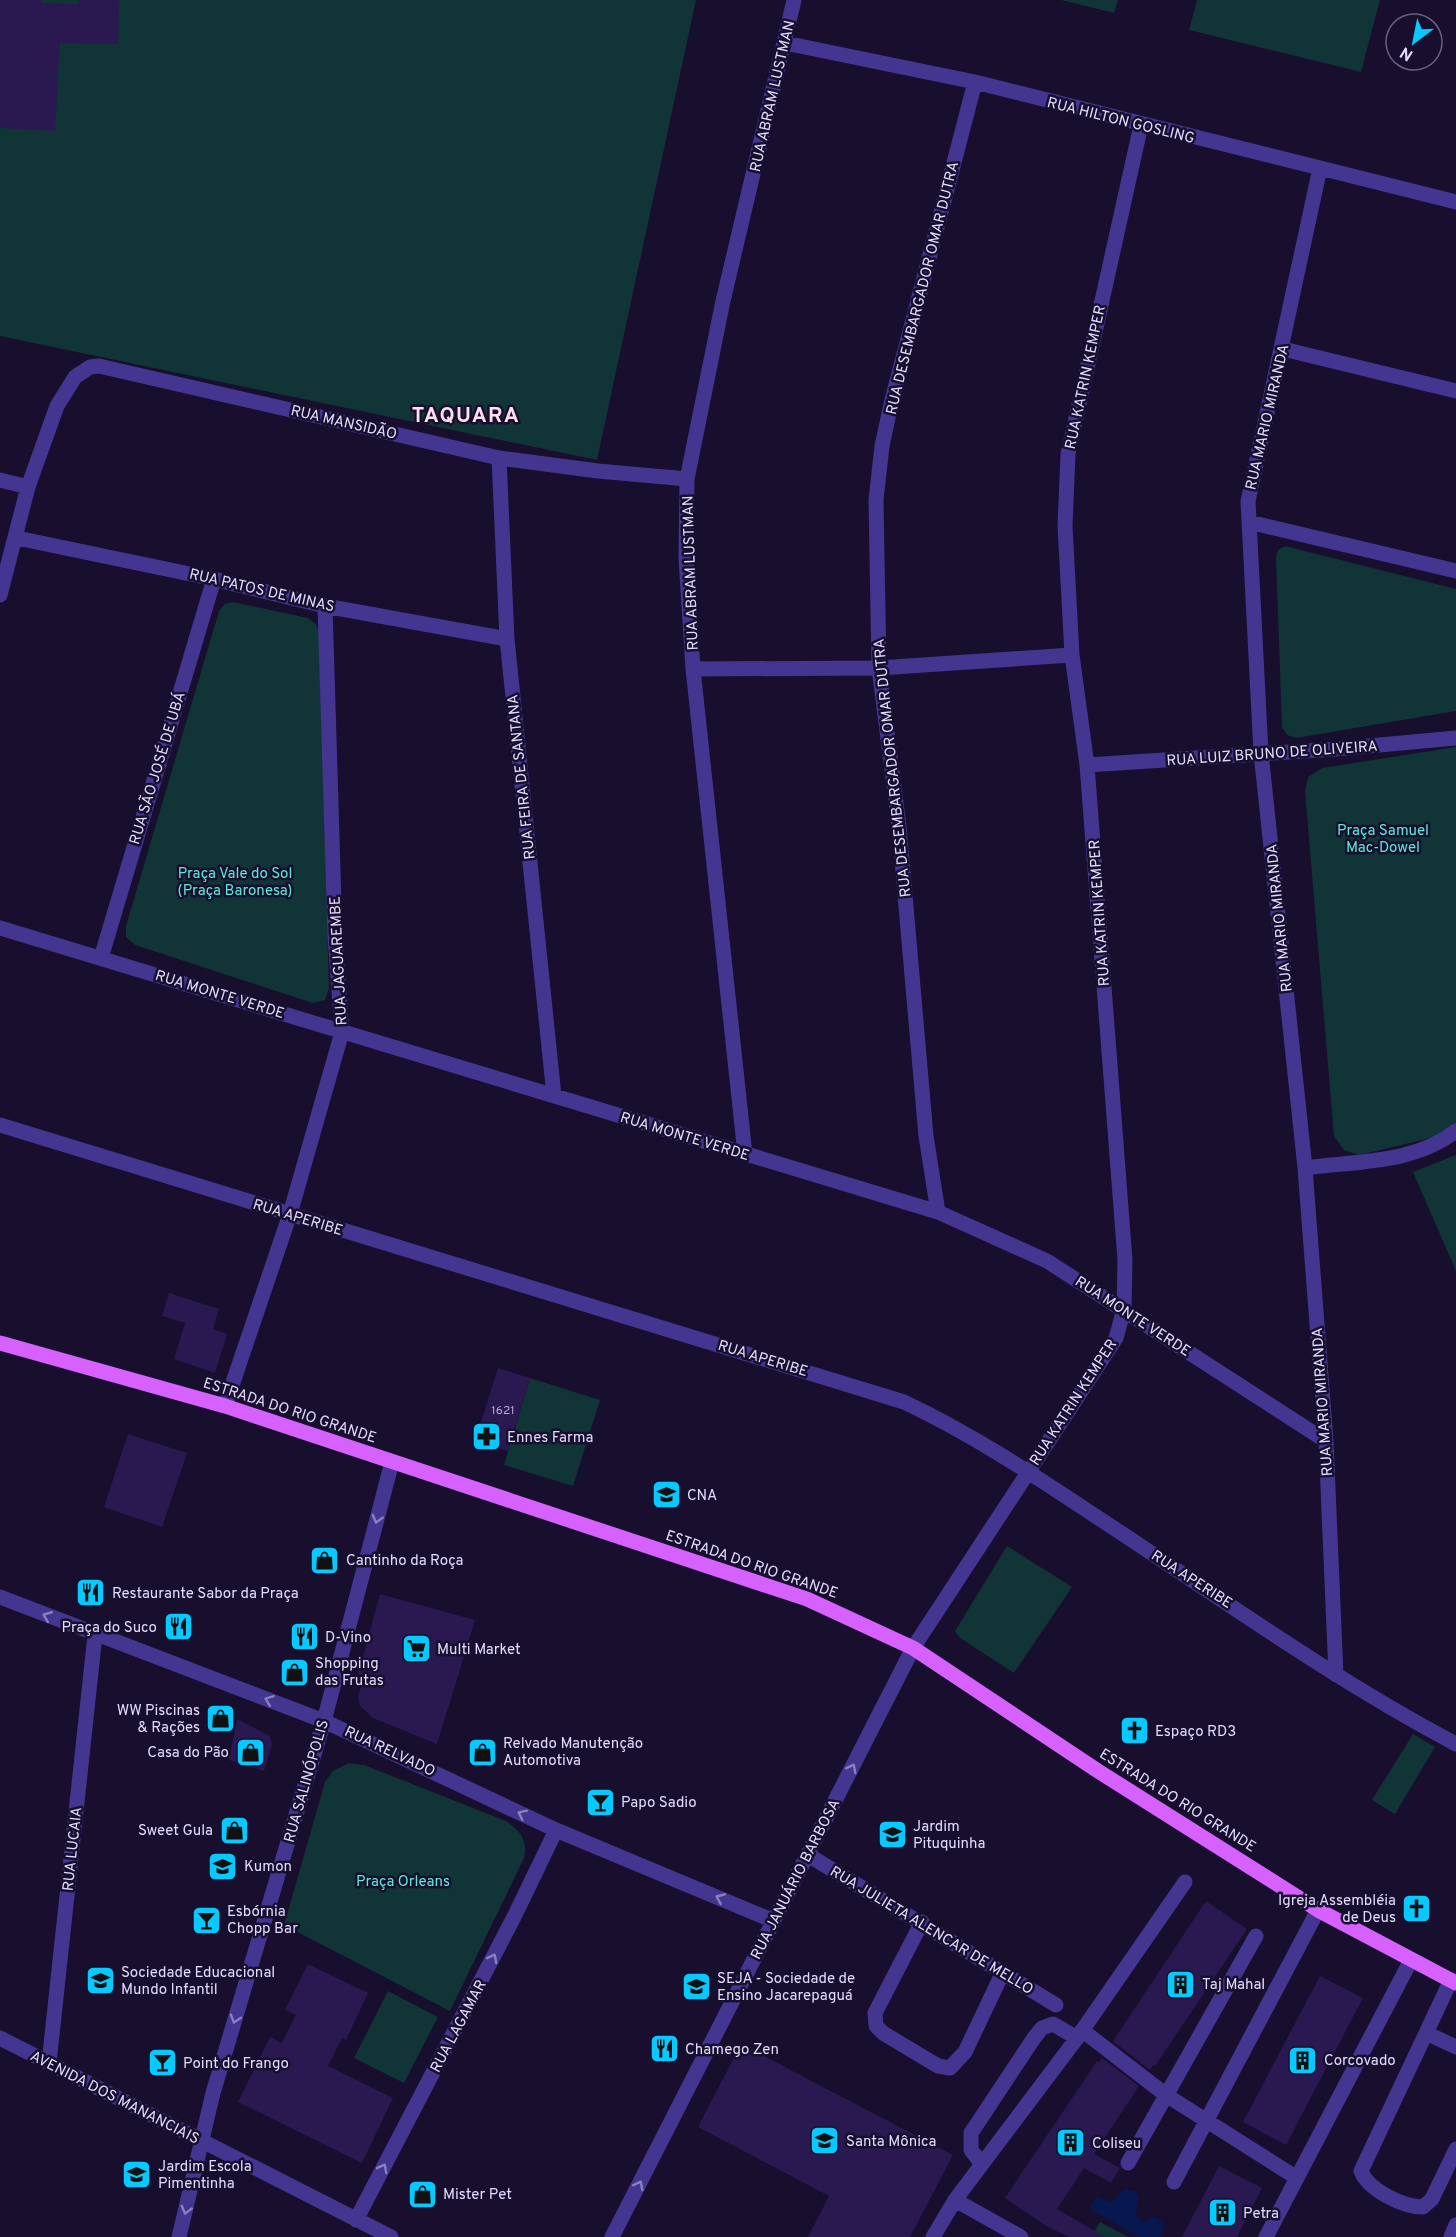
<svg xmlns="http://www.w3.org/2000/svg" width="1456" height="2237" viewBox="0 0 1456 2237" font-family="Overpass,sans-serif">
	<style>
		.green { fill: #113437 }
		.water { fill: #06184f }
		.building { fill: #2a1950 }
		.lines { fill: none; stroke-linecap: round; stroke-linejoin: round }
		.minor { stroke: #433590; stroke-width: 15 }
		.major { stroke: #d661ff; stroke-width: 15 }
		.oneway { stroke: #8b7fc2 }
		.labels { text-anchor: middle; stroke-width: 5; stroke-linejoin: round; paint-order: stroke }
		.number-label { font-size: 12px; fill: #b5aad3 }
		.street-label { font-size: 15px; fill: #e3daff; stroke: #170f2d }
		.park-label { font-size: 15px; fill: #5aecd8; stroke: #170f2d }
		.poi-label { font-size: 15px; fill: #e3daff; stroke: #170f2d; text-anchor: start }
		.district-label { font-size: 21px; font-weight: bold; letter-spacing: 1.5px; fill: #ffdcee; stroke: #170f2d }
	</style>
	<rect width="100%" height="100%" fill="#170f2d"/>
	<path class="green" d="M 0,0 L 696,0 L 597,460 L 0,336 Z
		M 1061,0 L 1118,0 L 1114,13 Z
		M 1197,0 L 1380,0 L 1361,72 L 1189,30 Z
		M 1285,546 L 1456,589 L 1456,711 L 1296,738 L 1287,735 L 1282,727 L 1276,557 L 1278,550 Z
		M 233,602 L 308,618 L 316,624 L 319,632 L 329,989 L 325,1000 L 313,1003 L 135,945 L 126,937 L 126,926 L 219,611 L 225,604 Z
		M 1456,747 L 1456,1124 L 1439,1136 L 1359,1155 L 1344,1150 L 1334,1136 L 1305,791 L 1308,777 L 1322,768 Z
		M 1456,1155 L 1456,1271 L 1413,1172 Z
		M 530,1378 L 600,1400 L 573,1486 L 504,1465 Z
		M 1007,1546 L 1072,1587 L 1014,1673 L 960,1638 L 955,1631 Z
		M 1413,1734 L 1435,1747 L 1395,1814 L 1372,1800 Z
		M 349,1763 L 364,1765 L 506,1821 C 521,1832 528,1840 524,1858 L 450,2011 L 284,1925 L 325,1782 L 333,1771 Z
		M 388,1991 L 438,2017 L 404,2083 L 354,2058 Z
		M 1100,2222 L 1128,2237 L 1091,2237 Z"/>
	<path class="water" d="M 1124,2189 L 1135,2191 L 1139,2197 L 1136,2212 L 1139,2219 L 1144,2222 L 1154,2217 L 1163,2221 L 1164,2229 L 1160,2237 L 1140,2237 L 1090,2209 L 1096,2197 L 1111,2202 Z"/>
	<path class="building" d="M 0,0 L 41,0 L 41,3 L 79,4 L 79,0 L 119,0 L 118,44 L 60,43 L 55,131 L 0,128 Z
		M 169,1293 L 219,1309 L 213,1329 L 227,1334 L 215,1373 L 174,1359 L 185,1323 L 162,1316 Z
		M 498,1368 L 530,1378 L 508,1451 L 475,1441 Z
		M 128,1434 L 187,1453 L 162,1527 L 104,1507 Z
		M 380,1594 L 475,1620 L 437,1744 L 373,1718 L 360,1706 L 358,1697 L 363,1680 L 357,1678 Z
		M 237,1719 L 270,1736 L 272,1745 L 264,1771 L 229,1760 Z
		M 1206,1901 L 1247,1929 L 1155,2066 L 1153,2065 L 1150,2070 L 1113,2041 Z
		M 308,1964 L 368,1993 L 346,2040 L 342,2038 L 328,2066 L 393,2098 L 362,2163 L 238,2102 L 270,2037 L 282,2043 L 296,2015 L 285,2010 Z
		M 1320,1976 L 1363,1998 L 1286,2145 L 1243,2122 Z
		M 741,2044 L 953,2155 L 910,2237 L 808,2237 L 829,2196 L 698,2127 Z
		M 1102,2058 L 1139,2086 L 1094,2154 L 1120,2168 L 1111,2183 L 1084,2168 L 1057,2209 L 1105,2237 L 1069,2237 L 1046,2226 L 1005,2198 L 1097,2061 L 1099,2062 Z
		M 1219,2166 L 1262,2188 L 1237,2237 L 1182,2237 Z"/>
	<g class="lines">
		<path class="minor" d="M 785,43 L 975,82 L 1456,202
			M 1320,168 L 1248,501 L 1261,753 L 1305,1168 L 1326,1441 L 1336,1675
			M 1283,349 L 1456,391
			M 499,458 L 507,639 L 554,1096
			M 0,480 L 28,487
			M 1249,522 L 1456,571
			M 17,538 L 214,579 L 325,606 L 507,639
			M 0,595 L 28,487 L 57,406 L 75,377 L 90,367 L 99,366 L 499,458 L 598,471 L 687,479
			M 693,669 L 879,668 L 1072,655
			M 1087,765 L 1336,749 L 1456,738
			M 0,928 L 938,1212 L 1047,1261 L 1326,1441
			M 101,958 L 214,579
			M 0,1125 L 904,1402 C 974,1435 1038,1478 1103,1521 C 1219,1597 1333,1679 1456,1744
			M 745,1154 L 693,669 L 686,558 L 687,479 L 723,301 L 794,0
			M 1305,1168 C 1356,1161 1414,1164 1456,1131
			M 938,1212 L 926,1136 L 899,826 L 879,668 L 876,500 L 882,446 L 891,404 L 975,82
			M 225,1406 L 290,1214 L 342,1032 L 335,936 L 325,606
			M 0,1597 L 324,1721 L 556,1830 L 774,1921
			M 808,1855 L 1056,2005
			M 922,1922 L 875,2013 L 876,2026 L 883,2033 L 938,2066 L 950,2068 L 965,2052 L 1003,1972
			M 1451,1980 L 1361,2171 C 1368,2190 1403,2207 1423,2207 L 1432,2199 L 1456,2149
			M 1082,2030 L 1166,2095 L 1297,2178
			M 1426,2033 L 1456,2047
			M 0,2038 L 391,2237
			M 49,2063 L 95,1635
			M 1128,2163 L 1256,1936
			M 982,2164 L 971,2150 L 971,2133 L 1034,2038 L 1042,2028 L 1053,2024 L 1077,2038
			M 1174,2182 L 1318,1910
			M 955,2200 L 1021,2237
			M 356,2220 L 514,1917 L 556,1830
			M 179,2237 L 213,2093 L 324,1721 L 392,1462
			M 612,2237 L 913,1648 L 1116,1338 L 1124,1309 L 1125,1260 L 1087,765 L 1072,655 L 1065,526 L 1068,454 L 1141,125
			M 933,2237 L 955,2200 L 1077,2038 L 1185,1882
			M 1266,2237 L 1411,1960
			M 1451,2237 L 1456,2225"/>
		<path class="major" d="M 0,1343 L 225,1406 L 807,1599 L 913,1648 L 1098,1771 L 1318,1910 L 1456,1983"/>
	</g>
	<defs><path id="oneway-chevron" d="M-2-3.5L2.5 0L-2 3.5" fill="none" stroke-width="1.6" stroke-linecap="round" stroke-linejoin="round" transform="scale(1.5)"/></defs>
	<g class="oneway">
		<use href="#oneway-chevron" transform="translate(377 1519) rotate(105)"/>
		<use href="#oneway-chevron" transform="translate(47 1616) rotate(-158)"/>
		<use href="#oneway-chevron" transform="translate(269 1700) rotate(-159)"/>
		<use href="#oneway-chevron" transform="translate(852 1768) rotate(-63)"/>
		<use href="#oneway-chevron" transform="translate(522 1814) rotate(-154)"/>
		<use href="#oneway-chevron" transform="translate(720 1898) rotate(-157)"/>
		<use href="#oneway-chevron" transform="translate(493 1958) rotate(-62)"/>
		<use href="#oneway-chevron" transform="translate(235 2019) rotate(107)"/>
		<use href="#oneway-chevron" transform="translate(383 2168) rotate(-62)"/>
		<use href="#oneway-chevron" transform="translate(639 2185) rotate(-63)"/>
		<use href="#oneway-chevron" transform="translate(186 2210) rotate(105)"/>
	</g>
	<defs>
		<symbol id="pharmacy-square" viewBox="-11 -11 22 22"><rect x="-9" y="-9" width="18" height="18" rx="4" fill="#06c9ff" stroke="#170f2d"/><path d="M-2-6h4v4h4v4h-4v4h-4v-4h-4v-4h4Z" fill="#111"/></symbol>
		<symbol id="school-square" viewBox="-11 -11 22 22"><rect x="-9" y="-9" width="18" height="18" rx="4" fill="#06c9ff" stroke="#170f2d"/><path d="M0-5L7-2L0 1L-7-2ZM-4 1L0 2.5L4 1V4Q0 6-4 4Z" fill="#111"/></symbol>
		<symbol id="shop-square" viewBox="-11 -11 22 22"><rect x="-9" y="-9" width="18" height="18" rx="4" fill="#06c9ff" stroke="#170f2d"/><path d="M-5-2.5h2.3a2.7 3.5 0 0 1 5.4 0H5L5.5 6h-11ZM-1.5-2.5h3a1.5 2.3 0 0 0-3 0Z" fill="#111"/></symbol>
		<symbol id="restaurant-square" viewBox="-11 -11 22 22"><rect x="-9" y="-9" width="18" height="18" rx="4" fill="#06c9ff" stroke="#170f2d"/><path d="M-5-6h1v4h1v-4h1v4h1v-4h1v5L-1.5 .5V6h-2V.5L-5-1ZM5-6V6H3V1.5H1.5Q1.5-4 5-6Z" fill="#111"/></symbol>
		<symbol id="supermarket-square" viewBox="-11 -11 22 22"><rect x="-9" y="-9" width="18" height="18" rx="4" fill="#06c9ff" stroke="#170f2d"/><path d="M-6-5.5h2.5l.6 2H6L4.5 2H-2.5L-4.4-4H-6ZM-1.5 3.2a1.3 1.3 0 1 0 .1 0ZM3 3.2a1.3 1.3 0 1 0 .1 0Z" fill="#111"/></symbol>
		<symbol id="church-square" viewBox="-11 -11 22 22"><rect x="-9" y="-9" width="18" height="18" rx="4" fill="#06c9ff" stroke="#170f2d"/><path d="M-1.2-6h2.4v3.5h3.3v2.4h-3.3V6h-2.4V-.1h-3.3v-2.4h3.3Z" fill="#111"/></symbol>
		<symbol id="bar-square" viewBox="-11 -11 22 22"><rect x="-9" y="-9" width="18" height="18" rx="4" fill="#06c9ff" stroke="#170f2d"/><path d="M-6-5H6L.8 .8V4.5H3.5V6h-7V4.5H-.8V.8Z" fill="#111"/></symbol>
		<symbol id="building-square" viewBox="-11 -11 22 22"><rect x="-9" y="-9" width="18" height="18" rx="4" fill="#06c9ff" stroke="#170f2d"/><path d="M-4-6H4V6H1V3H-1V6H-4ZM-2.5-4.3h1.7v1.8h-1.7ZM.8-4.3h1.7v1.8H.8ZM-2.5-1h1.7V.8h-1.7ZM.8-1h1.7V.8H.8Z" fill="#111"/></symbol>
	</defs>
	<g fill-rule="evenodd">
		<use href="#pharmacy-square" x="470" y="1420" width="33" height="33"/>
		<use href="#school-square" x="650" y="1478" width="33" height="33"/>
		<use href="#shop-square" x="308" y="1544" width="33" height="33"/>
		<use href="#restaurant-square" x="74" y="1576" width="33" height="33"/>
		<use href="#restaurant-square" x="162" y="1610" width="33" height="33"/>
		<use href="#restaurant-square" x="288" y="1620" width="33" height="33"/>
		<use href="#supermarket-square" x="400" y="1632" width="33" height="33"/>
		<use href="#shop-square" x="278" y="1656" width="33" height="33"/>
		<use href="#shop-square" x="204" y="1702" width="33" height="33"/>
		<use href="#church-square" x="1118" y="1714" width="33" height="33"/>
		<use href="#shop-square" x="234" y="1736" width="33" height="33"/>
		<use href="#shop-square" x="466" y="1736" width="33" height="33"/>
		<use href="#bar-square" x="584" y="1786" width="33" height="33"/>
		<use href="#shop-square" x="218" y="1814" width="33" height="33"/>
		<use href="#school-square" x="876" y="1818" width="33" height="33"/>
		<use href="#school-square" x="206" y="1850" width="33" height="33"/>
		<use href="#church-square" x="1400" y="1892" width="33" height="33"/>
		<use href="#bar-square" x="190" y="1904" width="33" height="33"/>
		<use href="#school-square" x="84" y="1964" width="33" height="33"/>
		<use href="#building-square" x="1164" y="1968" width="33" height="33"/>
		<use href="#school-square" x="680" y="1970" width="33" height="33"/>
		<use href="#restaurant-square" x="648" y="2032" width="33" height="33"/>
		<use href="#building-square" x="1286" y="2044" width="33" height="33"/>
		<use href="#bar-square" x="146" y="2046" width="33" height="33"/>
		<use href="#school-square" x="808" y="2124" width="33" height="33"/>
		<use href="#building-square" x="1054" y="2126" width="33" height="33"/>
		<use href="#school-square" x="120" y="2158" width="33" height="33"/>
		<use href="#shop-square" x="406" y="2178" width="33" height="33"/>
		<use href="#building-square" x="1206" y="2196" width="33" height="33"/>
	</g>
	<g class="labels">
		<g class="number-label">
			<text x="503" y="1414">1621</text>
		</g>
		<g class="street-label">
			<text transform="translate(772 96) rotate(-77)" y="5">RUA ABRAM LUSTMAN</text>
			<text transform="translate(1121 120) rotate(14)" y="5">RUA HILTON GOSLING</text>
			<text transform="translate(922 288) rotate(-76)" y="5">RUA DESEMBARGADOR OMAR DUTRA</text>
			<text transform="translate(1085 377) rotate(-78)" y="5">RUA KATRIN KEMPER</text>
			<text transform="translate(1267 417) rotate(-77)" y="5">RUA MARIO MIRANDA</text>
			<text transform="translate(344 422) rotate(13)" y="5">RUA MANSIDÃO</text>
			<text transform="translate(690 573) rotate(-92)" y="5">RUA ABRAM LUSTMAN</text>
			<text transform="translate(262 590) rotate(13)" y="5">RUA PATOS DE MINAS</text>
			<text transform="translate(1272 753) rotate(-4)" y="5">RUA LUIZ BRUNO DE OLIVEIRA</text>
			<text transform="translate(157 768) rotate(-73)" y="5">RUA SÃO JOSÉ DE UBÁ</text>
			<text transform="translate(892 768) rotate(-96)" y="5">RUA DESEMBARGADOR OMAR DUTRA</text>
			<text transform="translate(521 777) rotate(-96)" y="5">RUA FEIRA DE SANTANA</text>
			<text transform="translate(1099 913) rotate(-94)" y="5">RUA KATRIN KEMPER</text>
			<text transform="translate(1279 918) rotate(-96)" y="5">RUA MARIO MIRANDA</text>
			<text transform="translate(338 961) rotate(-93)" y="5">RUA JAGUAREMBE</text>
			<text transform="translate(220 994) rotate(17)" y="5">RUA MONTE VERDE</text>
			<text transform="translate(685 1136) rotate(17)" y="5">RUA MONTE VERDE</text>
			<text transform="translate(298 1217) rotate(17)" y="5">RUA APERIBE</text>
			<text transform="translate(1133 1316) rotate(33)" y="5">RUA MONTE VERDE</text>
			<text transform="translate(763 1358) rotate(17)" y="5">RUA APERIBE</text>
			<text transform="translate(1073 1402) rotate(-57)" y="5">RUA KATRIN KEMPER</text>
			<text transform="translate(1322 1402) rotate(-94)" y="5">RUA MARIO MIRANDA</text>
			<text transform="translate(290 1410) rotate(18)" y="5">ESTRADA DO RIO GRANDE</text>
			<text transform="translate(752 1564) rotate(19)" y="5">ESTRADA DO RIO GRANDE</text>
			<text transform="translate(1192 1579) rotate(33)" y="5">RUA APERIBE</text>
			<text transform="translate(390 1751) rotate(25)" y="5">RUA RELVADO</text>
			<text transform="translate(306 1781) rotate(-74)" y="5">RUA SALINÓPOLIS</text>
			<text transform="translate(1178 1800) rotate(32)" y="5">ESTRADA DO RIO GRANDE</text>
			<text transform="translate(72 1849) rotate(-84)" y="5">RUA LUCAIA</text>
			<text transform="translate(795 1879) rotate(-63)" y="5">RUA JANUÁRIO BARBOSA</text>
			<text transform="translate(932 1930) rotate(31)" y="5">RUA JULIETA ALENCAR DE MELLO</text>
			<text transform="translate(458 2026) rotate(-62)" y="5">RUA LAGAMAR</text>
			<text transform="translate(115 2097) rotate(27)" y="5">AVENIDA DOS MANANCIAIS</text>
		</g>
		<g class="park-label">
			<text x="1383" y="835">Praça Samuel<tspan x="1383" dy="17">Mac-Dowel</tspan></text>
			<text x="235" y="878">Praça Vale do Sol<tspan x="235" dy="17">(Praça Baronesa)</tspan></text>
			<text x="403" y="1886">Praça Orleans</text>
		</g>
		<g class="poi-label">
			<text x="507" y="1442">Ennes Farma</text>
			<text x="687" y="1500">CNA</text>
			<text x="346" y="1565">Cantinho da Roça</text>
			<text x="112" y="1598">Restaurante Sabor da Praça</text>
			<text x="157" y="1632" text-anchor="end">Praça do Suco</text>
			<text x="325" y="1642">D-Vino</text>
			<text x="437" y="1654">Multi Market</text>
			<text x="315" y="1668">Shopping<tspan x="315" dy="17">das Frutas</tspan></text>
			<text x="200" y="1715" text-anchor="end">WW Piscinas<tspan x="200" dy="17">&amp; Rações</tspan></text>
			<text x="1155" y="1736">Espaço RD3</text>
			<text x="503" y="1748">Relvado Manutenção<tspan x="503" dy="17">Automotiva</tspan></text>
			<text x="229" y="1757" text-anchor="end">Casa do Pão</text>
			<text x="621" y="1807">Papo Sadio</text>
			<text x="913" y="1831">Jardim<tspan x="913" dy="17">Pituquinha</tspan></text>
			<text x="213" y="1835" text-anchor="end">Sweet Gula</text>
			<text x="244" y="1871">Kumon</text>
			<text x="1396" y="1905" text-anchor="end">Igreja Assembléia<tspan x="1396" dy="17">de Deus</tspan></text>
			<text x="227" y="1916">Esbórnia<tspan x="227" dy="17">Chopp Bar</tspan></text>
			<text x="121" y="1977">Sociedade Educacional<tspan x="121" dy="17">Mundo Infantil</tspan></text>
			<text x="717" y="1983">SEJA - Sociedade de<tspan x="717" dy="17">Ensino Jacarepaguá</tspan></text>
			<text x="1202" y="1989">Taj Mahal</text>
			<text x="685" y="2054">Chamego Zen</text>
			<text x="1324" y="2065">Corcovado</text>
			<text x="183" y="2068">Point do Frango</text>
			<text x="846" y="2146">Santa Mônica</text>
			<text x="1092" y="2148">Coliseu</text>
			<text x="158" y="2171">Jardim Escola<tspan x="158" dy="17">Pimentinha</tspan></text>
			<text x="443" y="2199">Mister Pet</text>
			<text x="1243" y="2218">Petra</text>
		</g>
		<g class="district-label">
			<text x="466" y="422">TAQUARA</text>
		</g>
	</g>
	<g transform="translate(1414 42) rotate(212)"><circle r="28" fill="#170f2d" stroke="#696081" stroke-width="1.5"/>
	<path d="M0-4.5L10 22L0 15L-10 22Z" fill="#06c9ff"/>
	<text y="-9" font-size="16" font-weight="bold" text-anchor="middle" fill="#e3daff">N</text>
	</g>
</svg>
